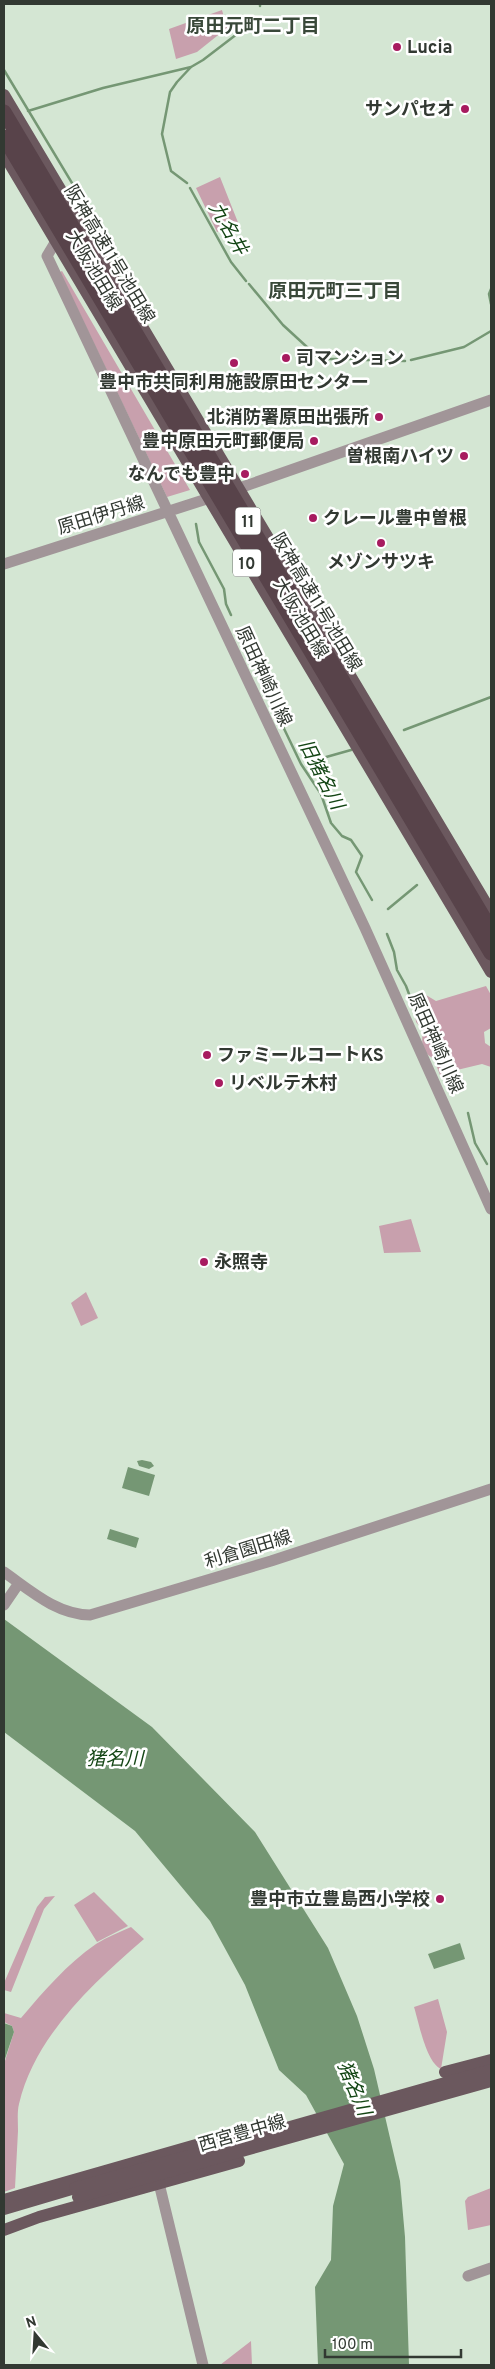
<svg xmlns="http://www.w3.org/2000/svg" width="495" height="2369" viewBox="0 0 495 2369" font-family="Overpass,'Noto Sans JP',sans-serif">
	<style>
		.green { fill: #c8a0ad }
		.water { fill: #759774 }
		.lines { fill: none; stroke-linecap: round; stroke-linejoin: round }
		.stream { stroke: #759774; stroke-width: 2.5 }
		.minor { stroke: #a19598; stroke-width: 11 }
		.major { stroke: #6b585e; stroke-width: 12 }
		.major-bridge { stroke: #6b585e; stroke-width: 12 }
		.highway-bridge { stroke: #58434a; stroke-width: 15 }
		.poi-dot { fill: #a71b5f; stroke: #fff; stroke-width: 2 }
		.labels { text-anchor: middle; stroke-width: 5; stroke-linejoin: round; paint-order: stroke }
		.shield { fill: #fff; stroke: #707470; stroke-width: 1 }
		.shield-label { font-size: 16px; font-weight: bold; fill: #323932 }
		.poi-label { font-size: 18px; font-weight: bold; fill: #323932; stroke: #fff; text-anchor: start }
		.street-label { font-size: 18px; fill: #323932; stroke: #fff }
		.neighbourhood-label { font-size: 19px; font-weight: bold; fill: #394839; stroke: #fff }
		.water-label { font-size: 19px; font-style: italic; fill: #144615; stroke: #fff }
	</style>
	<rect width="100%" height="100%" fill="#d4e6d3"/>
	<path class="green" d="M 222,10 L 227,28 L 197,52 L 176,59 L 169,29 Z
		M 220,177 L 239,225 L 217,232 L 196,188 Z
		M 62,271 L 190,490 L 167,497 L 60,272 Z
		M 486,986 L 491,995 L 491,1028 L 484,1032 L 485,1043 L 491,1047 L 491,1067 L 482,1064 L 457,1070 L 456,1079 L 440,1075 L 434,1059 C 422,1052 421,1044 423,1030 L 416,1022 L 414,996 L 421,992 L 436,1001 Z
		M 411,1219 L 421,1252 L 384,1253 L 379,1226 Z
		M 86,1292 L 98,1318 L 81,1326 L 71,1303 Z
		M 94,1892 L 128,1926 L 97,1942 L 74,1905 Z
		M 55,1896 L 44,1909 L 11,1992 L 4,1990 L 4,1983 L 37,1907 L 45,1897 Z
		M 131,1927 L 144,1939 C 93,1983 35,2036 19,2104 C 17,2112 18,2122 18,2131 C 17,2150 16,2169 15,2188 L 4,2192 L 4,2064 L 14,2032 L 12,2026 L 4,2022 L 4,2013 L 21,2018 C 44,1991 67,1964 96,1944 C 107,1937 120,1932 131,1927 Z
		M 438,1999 L 447,2032 L 441,2069 C 426,2062 419,2023 414,2007 Z
		M 491,2188 L 491,2225 L 468,2230 L 465,2201 L 468,2197 Z
		M 251,2341 L 252,2365 L 220,2365 Z"/>
	<path class="water" d="M 142,1460 L 151,1462 L 154,1466 L 149,1469 L 139,1466 L 137,1461 Z
		M 128,1467 L 155,1475 L 149,1496 L 122,1488 Z
		M 110,1529 L 139,1538 L 136,1548 L 107,1539 Z
		M 4,1619 L 152,1727 L 255,1832 L 328,1948 L 357,2016 L 374,2069 L 400,2181 L 405,2237 L 409,2365 L 318,2365 L 315,2287 L 331,2260 L 333,2206 L 344,2164 L 306,2095 L 279,2070 L 245,1985 L 210,1921 L 135,1831 L 4,1732 Z
		M 460,1943 L 465,1959 L 434,1969 L 428,1954 Z
		M 4,2023 L 12,2026 L 14,2032 L 4,2062 Z"/>
	<g class="lines">
		<path class="stream" d="M 260,6 L 260,4
			M 4,70 L 152,316 L 149,322
			M 28,111 L 103,88 L 191,67
			M 162,134 L 170,92 L 177,82 L 191,67 L 203,60 L 254,21
			M 162,134 L 171,171 L 187,183
			M 190,188 L 231,262 L 246,281
			M 249,284 L 283,325 L 320,359 L 359,359
			M 491,289 L 489,294 L 491,304
			M 366,360 L 405,361
			M 411,360 L 464,347 L 491,331
			M 196,524 L 199,542 L 224,589 L 226,604 L 231,615
			M 248,651 L 258,672 L 273,694 L 277,714 L 301,764 L 321,794 L 331,823 L 342,836 L 351,840 L 362,856 L 356,872 L 372,900
			M 404,730 L 491,697
			M 312,761 L 351,750
			M 388,909 L 417,885
			M 387,934 L 394,952 L 397,970 L 406,986 L 415,1010 L 434,1037 L 439,1057 L 457,1088
			M 468,1113 L 475,1143 L 487,1164"/>
		<path class="minor" d="M 56,241 L 47,256 L 365,928 L 491,1209
			M 231,491 L 491,400
			M 4,564 L 216,496
			M 4,1572 C 31,1591 56,1614 90,1615 L 271,1561 L 491,1489
			M 4,1605 L 19,1583
			M 157,2175 L 203,2365
			M 468,2276 L 491,2268"/>
		<path class="major" d="M 4,95 L 491,912
			M 4,154 L 491,972
			M 445,2072 L 491,2060
			M 4,2200 L 231,2135
			M 4,2209 L 75,2188
			M 4,2230 L 39,2217 L 239,2161"/>
		<path class="major-bridge" d="M 75,2188 L 491,2070
			M 78,2197 L 491,2081"/>
		<path class="highway-bridge" d="M 4,112 L 491,930
			M 4,137 L 491,953"/>
	</g>
	<g class="poi-dot">
		<circle cx="397" cy="47" r="5"/>
		<circle cx="465" cy="109" r="5"/>
		<circle cx="286" cy="358" r="5"/>
		<circle cx="234" cy="363" r="5"/>
		<circle cx="379" cy="417" r="5"/>
		<circle cx="314" cy="441" r="5"/>
		<circle cx="464" cy="456" r="5"/>
		<circle cx="245" cy="474" r="5"/>
		<circle cx="313" cy="518" r="5"/>
		<circle cx="381" cy="543" r="5"/>
		<circle cx="207" cy="1055" r="5"/>
		<circle cx="219" cy="1083" r="5"/>
		<circle cx="204" cy="1262" r="5"/>
		<circle cx="440" cy="1899" r="5"/>
	</g>
	<g class="labels">
		<g class="shield">
			<rect x="235.5" y="507.5" width="25" height="27" rx="4"/>
			<rect x="233" y="549.5" width="28" height="27" rx="4"/>
		</g>
		<g class="shield-label">
			<text x="248" y="527">11</text>
			<text x="247" y="569">10</text>
		</g>
		<g class="poi-label">
			<text x="407" y="53">Lucia</text>
			<text x="455" y="115" text-anchor="end">サンパセオ</text>
			<text x="296" y="364">司マンション</text>
			<text x="234" y="388" text-anchor="middle">豊中市共同利用施設原田センター</text>
			<text x="369" y="423" text-anchor="end">北消防署原田出張所</text>
			<text x="304" y="447" text-anchor="end">豊中原田元町郵便局</text>
			<text x="454" y="462" text-anchor="end">曽根南ハイツ</text>
			<text x="235" y="480" text-anchor="end">なんでも豊中</text>
			<text x="323" y="524">クレール豊中曽根</text>
			<text x="381" y="568" text-anchor="middle">メゾンサツキ</text>
			<text x="217" y="1061">ファミールコートKS</text>
			<text x="229" y="1089">リベルテ木村</text>
			<text x="214" y="1268">永照寺</text>
			<text x="430" y="1905" text-anchor="end">豊中市立豊島西小学校</text>
		</g>
		<g class="street-label">
			<text transform="translate(110 254) rotate(59)" y="6">阪神高速11号池田線</text>
			<text transform="translate(94 270) rotate(59)" y="6">大阪池田線</text>
			<text transform="translate(101 515) rotate(-17)" y="6">原田伊丹線</text>
			<text transform="translate(317 602) rotate(59)" y="6">阪神高速11号池田線</text>
			<text transform="translate(301 618) rotate(59)" y="6">大阪池田線</text>
			<text transform="translate(264 676) rotate(65)" y="6">原田神崎川線</text>
			<text transform="translate(436 1043) rotate(66)" y="6">原田神崎川線</text>
			<text transform="translate(248 1549) rotate(-17)" y="6">利倉園田線</text>
			<text transform="translate(242 2133) rotate(-16)" y="6">西宮豊中線</text>
		</g>
		<g class="neighbourhood-label">
			<text x="253" y="32">原田元町二丁目</text>
			<text x="335" y="297">原田元町三丁目</text>
		</g>
		<g class="water-label">
			<text transform="translate(229 228) rotate(60)" y="7">九名井</text>
			<text transform="translate(322 774) rotate(63)" y="7">旧猪名川</text>
			<text x="115" y="1765">猪名川</text>
			<text transform="translate(355 2088) rotate(67)" y="7">猪名川</text>
		</g>
	</g>
	<rect width="495" height="2369" fill="none" stroke="#323932" stroke-width="10"/>
	<g transform="translate(35 2334) rotate(342)" stroke="#ffffff" stroke-width="4" paint-order="stroke">
	<path d="M0-4L9 19L0 12L-9 19Z" fill="#323932"/>
	<text y="-8" font-size="14" font-weight="bold" text-anchor="middle" fill="#323932">N</text>
	</g>
	<path d="M325 2349v8h136v-8" fill="none" stroke="#323932" stroke-width="2.5"/>
	<text x="332" y="2349" font-size="15" fill="#323932" stroke="#ffffff" stroke-width="4" paint-order="stroke">100 m</text>
</svg>
